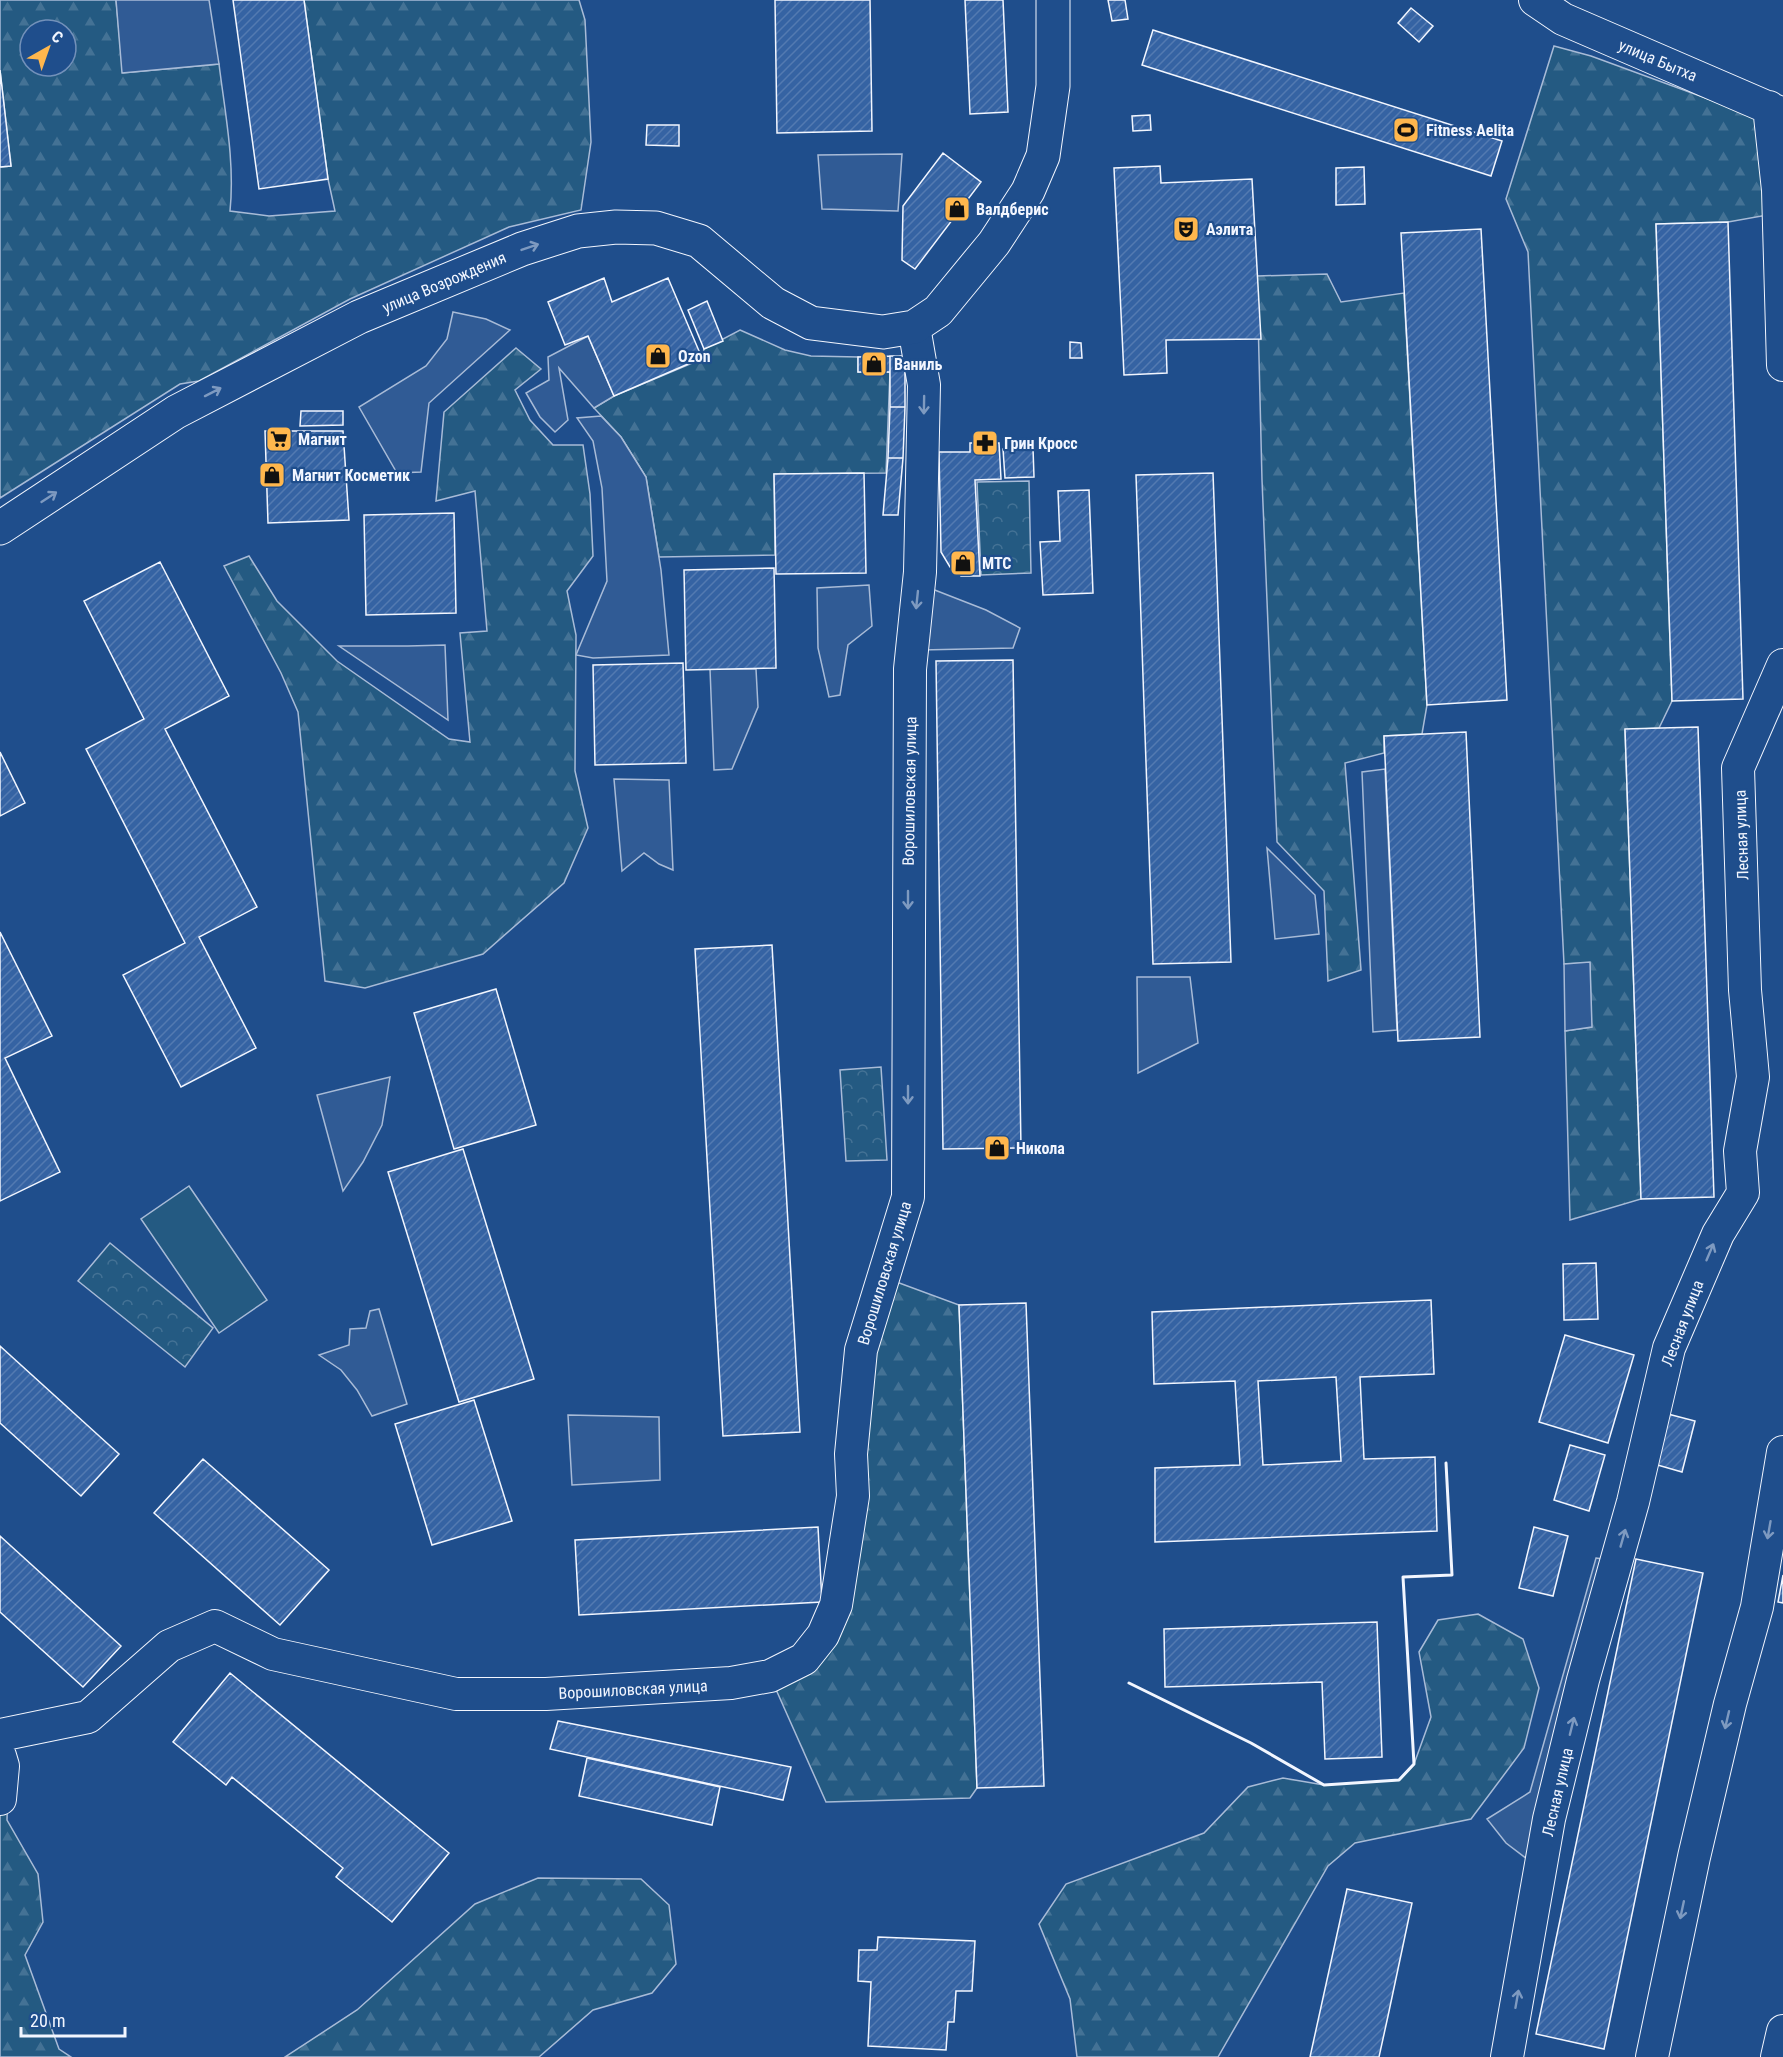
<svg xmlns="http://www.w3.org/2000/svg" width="1783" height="2057" viewBox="0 0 1783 2057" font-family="'Roboto Condensed',sans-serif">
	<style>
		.forest { fill: url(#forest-firs); stroke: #a8bbd7; stroke-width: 1.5; fill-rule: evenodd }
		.park { fill: url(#park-crowns); stroke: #a8bbd7; stroke-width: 1.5 }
		.pitch { fill: #245a82; stroke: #a8bbd7; stroke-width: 1.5 }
		.parking { fill: #305b95; stroke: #a8bbd7; stroke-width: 1.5 }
		.building { fill: url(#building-hatch); stroke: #f2f6ff; stroke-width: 1.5; fill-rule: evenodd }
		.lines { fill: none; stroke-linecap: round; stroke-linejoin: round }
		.street-casing { stroke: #f2f6ff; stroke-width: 34 }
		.secondary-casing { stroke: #f2f6ff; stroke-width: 35 }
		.street { stroke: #1f4e8c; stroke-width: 32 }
		.secondary { stroke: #1f4e8c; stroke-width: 33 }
		.wall { stroke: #f2f6ff; stroke-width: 3 }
		.oneway { stroke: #7e9ac0 }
		.labels { text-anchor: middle; stroke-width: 4.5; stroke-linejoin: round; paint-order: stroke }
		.street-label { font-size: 16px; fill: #f2f6ff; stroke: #1f4e8c }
		.poi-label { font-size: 16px; font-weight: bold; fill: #f2f6ff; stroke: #1f4e8c; text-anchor: start }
	</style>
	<defs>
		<pattern id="forest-firs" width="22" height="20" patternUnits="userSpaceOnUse" patternTransform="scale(1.5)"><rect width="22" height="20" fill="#245a82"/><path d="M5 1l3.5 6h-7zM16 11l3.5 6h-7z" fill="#447295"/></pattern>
		<pattern id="park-crowns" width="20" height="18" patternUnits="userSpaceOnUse" patternTransform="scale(1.5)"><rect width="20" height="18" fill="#245a82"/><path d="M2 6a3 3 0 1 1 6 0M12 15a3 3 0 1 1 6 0" fill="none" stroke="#447295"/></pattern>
		<pattern id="building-hatch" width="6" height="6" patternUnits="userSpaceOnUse" patternTransform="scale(1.5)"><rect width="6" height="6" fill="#3563a3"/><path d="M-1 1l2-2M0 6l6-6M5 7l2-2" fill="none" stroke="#537ab1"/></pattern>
	</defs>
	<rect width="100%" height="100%" fill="#1f4e8c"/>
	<path class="forest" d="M 0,0 L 116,0 L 123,73 L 219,64 C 225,113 235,162 230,211 L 269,216 L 335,211 L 328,179 L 304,0 L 579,0 L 585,20 L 591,142 L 581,210 L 509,227 L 350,299 L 199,381 L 180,384 L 0,498 L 0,167 L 11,166 L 0,70 ZM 30,30 L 66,30 L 66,66 L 30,66 Z
		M 1554,46 L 1591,56 L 1771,122 L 1779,213 L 1728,222 L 1656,224 L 1672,701 L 1659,728 L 1625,730 L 1641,1199 L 1570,1220 L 1565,1031 L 1591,1027 L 1590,963 L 1564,964 L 1528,252 L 1506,199 Z
		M 1327,274 L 1341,302 L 1404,293 L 1427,705 L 1422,734 L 1384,736 L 1384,753 L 1345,763 L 1361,970 L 1328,981 L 1324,891 L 1277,842 L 1262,480 L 1257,276 Z
		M 740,330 L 785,350 L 811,356 L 858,357 L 858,372 L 890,372 L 886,473 L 774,474 L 775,555 L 659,557 L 646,477 L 621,437 L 594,408 L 614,396 L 702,359 L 704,349 Z
		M 516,348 L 541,369 L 515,390 L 530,420 L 553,445 L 583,445 L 590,494 L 593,556 L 567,591 L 576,635 L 575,771 L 588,828 L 564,883 L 483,954 L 365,988 L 325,981 L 298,712 L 281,673 L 224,566 L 249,556 L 277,601 L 337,661 L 449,739 L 470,742 L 460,633 L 487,631 L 475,491 L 436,501 L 444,412 Z
		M 883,1277 L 959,1305 L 977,1788 L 970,1798 L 826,1802 L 770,1676 L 823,1635 Z
		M 1478,1614 L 1523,1639 L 1539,1688 L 1524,1748 L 1471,1819 L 1355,1843 L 1328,1866 L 1218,2057 L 1077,2057 L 1070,1999 L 1039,1924 L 1066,1884 L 1204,1833 L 1248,1787 L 1283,1778 L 1324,1785 L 1399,1780 L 1414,1764 L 1431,1717 L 1419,1652 L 1438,1620 Z
		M 0,1739 L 9,1749 L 7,1820 L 38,1874 L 43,1922 L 25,1955 L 59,2049 L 71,2057 L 0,2057 Z
		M 538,1878 L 641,1879 L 669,1905 L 676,1964 L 652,1993 L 593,2010 L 539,2057 L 285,2057 L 357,2010 L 475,1904 Z"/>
	<path class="park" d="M 1029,481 L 1031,573 L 981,575 L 977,482 Z
		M 881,1067 L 887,1160 L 846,1161 L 840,1070 Z
		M 110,1243 L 213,1328 L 185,1367 L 78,1281 Z"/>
	<path class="pitch" d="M 189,1186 L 267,1300 L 219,1333 L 141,1219 Z"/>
	<path class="parking" d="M 116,0 L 209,0 L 219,64 L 122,73 Z
		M 902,154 L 898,211 L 822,209 L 818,155 Z
		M 453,312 L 486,319 L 510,330 L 429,403 L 421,472 L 397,473 L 359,407 L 426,366 L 447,339 Z
		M 588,336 L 614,396 L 594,408 L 559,368 L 568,420 L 555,432 L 540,417 L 526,393 L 549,380 L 548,357 Z
		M 601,416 L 621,437 L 646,477 L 661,570 L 669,655 L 593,658 L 576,655 L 607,581 L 602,488 L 593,441 L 577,418 Z
		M 869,585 L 872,626 L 848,645 L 840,695 L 829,697 L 818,648 L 817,588 Z
		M 927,587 L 986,610 L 1020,628 L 1013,648 L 921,650 Z
		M 445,645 L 448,720 L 339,646 L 408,646 Z
		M 710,669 L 756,669 L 758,707 L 732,769 L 714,770 Z
		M 1385,769 L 1397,1030 L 1373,1032 L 1362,772 Z
		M 614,779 L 669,780 L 673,870 L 659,864 L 644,853 L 622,871 Z
		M 1267,848 L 1315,895 L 1319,934 L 1275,939 Z
		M 1590,962 L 1592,1027 L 1565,1031 L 1564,964 Z
		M 1137,977 L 1190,977 L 1198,1043 L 1138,1073 Z
		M 390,1077 L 382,1125 L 363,1162 L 343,1191 L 317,1095 Z
		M 379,1309 L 407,1404 L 372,1416 L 357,1390 L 341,1370 L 319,1355 L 349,1345 L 350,1329 L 366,1328 L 370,1311 Z
		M 568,1415 L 659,1417 L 660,1480 L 572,1485 Z
		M 1596,1558 L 1616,1561 L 1540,1869 L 1506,1843 L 1487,1819 L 1530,1792 Z"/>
	<path class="building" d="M 233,0 L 304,0 L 328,179 L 259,189 Z
		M 775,0 L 870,0 L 872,131 L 777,133 Z
		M 965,0 L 1003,0 L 1008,112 L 970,114 Z
		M 1108,0 L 1125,0 L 1128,19 L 1112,21 Z
		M 1411,8 L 1433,26 L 1419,42 L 1398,23 Z
		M 1153,30 L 1502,141 L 1491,176 L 1142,65 Z
		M 0,70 L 11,166 L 0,167 Z
		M 1150,115 L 1151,130 L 1133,131 L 1132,116 Z
		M 1402,123 L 1417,128 L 1414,141 L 1399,137 Z
		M 647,125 L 679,125 L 679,146 L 646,145 Z
		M 943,153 L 981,182 L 915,269 L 902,260 L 903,206 Z
		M 1160,166 L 1161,183 L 1252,179 L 1261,339 L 1166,340 L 1167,373 L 1124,375 L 1114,168 Z
		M 1364,167 L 1365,204 L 1336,205 L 1336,168 Z
		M 1728,222 L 1743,699 L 1672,701 L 1656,224 Z
		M 1481,229 L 1507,700 L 1427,705 L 1401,233 Z
		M 604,278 L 612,302 L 668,278 L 702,358 L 614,396 L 588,336 L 565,345 L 548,302 Z
		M 707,301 L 723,341 L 704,349 L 688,310 Z
		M 1070,342 L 1081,343 L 1082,358 L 1070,358 Z
		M 890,356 L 905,356 L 905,407 L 890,407 Z
		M 890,356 L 890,372 L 858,372 L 858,357 Z
		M 890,407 L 905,407 L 903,458 L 888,458 Z
		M 301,411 L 343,411 L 343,425 L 300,426 Z
		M 265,431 L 343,431 L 349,520 L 268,523 Z
		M 970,443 L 999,443 L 1001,479 L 975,480 L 980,576 L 961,576 L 950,567 L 941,552 L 939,452 L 970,452 Z
		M 1033,448 L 1034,477 L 1005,478 L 1003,449 Z
		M 888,458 L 903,458 L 898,515 L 883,515 Z
		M 864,473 L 866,573 L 776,574 L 774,474 Z
		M 1213,473 L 1231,962 L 1153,964 L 1136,475 Z
		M 1089,490 L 1093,593 L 1043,595 L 1040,542 L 1060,541 L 1058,491 Z
		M 454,513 L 456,613 L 366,615 L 364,515 Z
		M 160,562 L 229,696 L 165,729 L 257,907 L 199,937 L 256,1048 L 181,1087 L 123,975 L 185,943 L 86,749 L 144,719 L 84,601 Z
		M 774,568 L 776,668 L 686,670 L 684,570 Z
		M 1013,660 L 1021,1148 L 943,1149 L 936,661 Z
		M 683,663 L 686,763 L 595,765 L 593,665 Z
		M 1698,727 L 1714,1197 L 1641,1199 L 1625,729 Z
		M 1466,732 L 1480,1037 L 1398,1041 L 1384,736 Z
		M 0,752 L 25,803 L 0,816 Z
		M 0,932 L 52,1036 L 5,1058 L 60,1172 L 0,1201 Z
		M 772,945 L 800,1432 L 723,1436 L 695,949 Z
		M 496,989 L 536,1125 L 454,1149 L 414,1013 Z
		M 463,1149 L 534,1379 L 459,1402 L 388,1172 Z
		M 1596,1263 L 1598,1319 L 1564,1320 L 1563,1264 Z
		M 1431,1300 L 1434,1374 L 1360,1377 L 1364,1459 L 1435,1457 L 1437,1531 L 1155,1542 L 1155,1468 L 1240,1465 L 1235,1381 L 1154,1384 L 1152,1312 ZM 1336,1377 L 1341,1461 L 1263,1465 L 1258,1381 Z
		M 1026,1303 L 1044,1786 L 977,1788 L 959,1305 Z
		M 1565,1335 L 1634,1355 L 1608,1443 L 1539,1422 Z
		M 0,1346 L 119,1454 L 81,1496 L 0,1423 Z
		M 474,1400 L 512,1521 L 432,1545 L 395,1424 Z
		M 1668,1414 L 1695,1421 L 1682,1472 L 1654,1464 Z
		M 1570,1445 L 1605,1455 L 1589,1511 L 1554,1500 Z
		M 203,1459 L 329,1570 L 280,1625 L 154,1513 Z
		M 818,1527 L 822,1602 L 579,1615 L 575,1540 Z
		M 1534,1527 L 1568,1536 L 1553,1596 L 1519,1588 Z
		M 0,1536 L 121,1646 L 83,1687 L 0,1612 Z
		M 1636,1559 L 1703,1573 L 1604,2049 L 1536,2034 Z
		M 1783,1575 L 1783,1603 L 1778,1602 Z
		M 1377,1622 L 1382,1757 L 1325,1759 L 1322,1682 L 1165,1687 L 1164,1629 Z
		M 230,1673 L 449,1853 L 392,1922 L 336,1877 L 343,1868 L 232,1777 L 226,1785 L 173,1742 Z
		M 558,1721 L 791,1767 L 783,1800 L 550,1749 Z
		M 587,1758 L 720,1787 L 712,1825 L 579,1796 Z
		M 1347,1889 L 1412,1903 L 1388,2016 L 1379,2057 L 1310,2057 Z
		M 878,1937 L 975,1941 L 972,1991 L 956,1991 L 954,2022 L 948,2022 L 946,2050 L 868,2046 L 871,1982 L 858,1981 L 859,1950 L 877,1950 Z"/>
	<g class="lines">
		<defs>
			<path id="street" d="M 1535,0 L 1563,19 L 1783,114
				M 1769,107 L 1778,190 L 1783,365
				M 0,1735 L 88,1717 L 169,1646 L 215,1626 L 273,1654 L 456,1694 L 546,1694 L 731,1683 L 770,1676 L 804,1659 L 823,1635 L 836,1605 L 853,1496 L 851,1454 L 861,1350 L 908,1197 L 910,669 L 920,572 L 924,385 L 914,327
				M 0,1756 L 3,1766 L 0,1799
				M 1507,2057 L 1549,1819 L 1583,1680 L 1633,1502 L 1669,1348 L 1718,1234 L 1743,1193 L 1740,1151 L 1753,1077 L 1745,990 L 1738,768 L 1783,665
				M 1652,2057 L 1694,1857 L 1730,1704 L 1757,1607 L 1783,1452
				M 1777,2057 L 1783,2031"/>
			<path id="secondary" d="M 0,528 L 176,412 L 359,317 L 522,249 L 578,231 L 616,227 L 656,228 L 699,241 L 773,303 L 811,323 L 883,332 L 914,327 L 938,311 L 994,243 L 1028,191 L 1043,156 L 1053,86 L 1053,0"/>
		</defs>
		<use href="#street" class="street-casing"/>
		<use href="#secondary" class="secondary-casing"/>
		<use href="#street" class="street"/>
		<use href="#secondary" class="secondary"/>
		<path class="wall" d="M 1129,1683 L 1251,1743 L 1324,1785 L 1399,1780 L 1414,1764 L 1403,1577 L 1452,1575 L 1446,1463"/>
	</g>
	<defs><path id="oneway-shaft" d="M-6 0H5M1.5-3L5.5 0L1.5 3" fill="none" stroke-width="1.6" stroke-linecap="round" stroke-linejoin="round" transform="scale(1.5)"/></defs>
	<g class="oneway">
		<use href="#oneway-shaft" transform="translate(530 247) rotate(-19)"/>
		<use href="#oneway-shaft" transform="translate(213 392) rotate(-27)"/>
		<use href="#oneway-shaft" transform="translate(924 405) rotate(91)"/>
		<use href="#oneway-shaft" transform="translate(49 497) rotate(-33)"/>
		<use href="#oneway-shaft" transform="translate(917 600) rotate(96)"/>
		<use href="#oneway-shaft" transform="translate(908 900) rotate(90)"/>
		<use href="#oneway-shaft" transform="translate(908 1095) rotate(90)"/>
		<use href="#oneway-shaft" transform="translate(1710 1252) rotate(-67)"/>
		<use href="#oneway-shaft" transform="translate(1769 1530) rotate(100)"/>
		<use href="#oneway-shaft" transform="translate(1623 1538) rotate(-74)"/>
		<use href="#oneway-shaft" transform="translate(1727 1720) rotate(103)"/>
		<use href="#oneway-shaft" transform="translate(1572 1726) rotate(-76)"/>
		<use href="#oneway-shaft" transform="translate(1682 1910) rotate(102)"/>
		<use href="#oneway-shaft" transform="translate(1517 1999) rotate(-80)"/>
	</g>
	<defs>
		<symbol id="stadium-square" viewBox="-11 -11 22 22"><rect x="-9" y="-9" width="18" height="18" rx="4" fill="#ffb74d" stroke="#1f4e8c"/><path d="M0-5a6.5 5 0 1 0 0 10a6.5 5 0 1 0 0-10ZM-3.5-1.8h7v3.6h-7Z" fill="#111"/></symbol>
		<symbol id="shop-square" viewBox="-11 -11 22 22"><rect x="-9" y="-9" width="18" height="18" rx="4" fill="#ffb74d" stroke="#1f4e8c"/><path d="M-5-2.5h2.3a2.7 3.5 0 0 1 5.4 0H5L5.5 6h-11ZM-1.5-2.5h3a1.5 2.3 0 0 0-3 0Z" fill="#111"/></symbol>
		<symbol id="theatre-square" viewBox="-11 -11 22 22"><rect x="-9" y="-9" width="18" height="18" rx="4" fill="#ffb74d" stroke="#1f4e8c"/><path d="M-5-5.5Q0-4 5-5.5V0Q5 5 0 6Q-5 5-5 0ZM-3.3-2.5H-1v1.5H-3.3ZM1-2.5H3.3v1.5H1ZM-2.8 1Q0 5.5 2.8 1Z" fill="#111"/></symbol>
		<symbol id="supermarket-square" viewBox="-11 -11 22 22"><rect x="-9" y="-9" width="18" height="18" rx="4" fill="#ffb74d" stroke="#1f4e8c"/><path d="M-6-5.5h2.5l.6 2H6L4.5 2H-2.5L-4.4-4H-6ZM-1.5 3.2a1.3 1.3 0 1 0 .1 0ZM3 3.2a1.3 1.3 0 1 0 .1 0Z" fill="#111"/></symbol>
		<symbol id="pharmacy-square" viewBox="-11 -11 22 22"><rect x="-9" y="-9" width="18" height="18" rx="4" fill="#ffb74d" stroke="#1f4e8c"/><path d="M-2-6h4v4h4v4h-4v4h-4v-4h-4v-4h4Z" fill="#111"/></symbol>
	</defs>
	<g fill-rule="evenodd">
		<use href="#stadium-square" x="1391" y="115" width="30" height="30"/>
		<use href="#shop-square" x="942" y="194" width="30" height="30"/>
		<use href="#theatre-square" x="1171" y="214" width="30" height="30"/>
		<use href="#shop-square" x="643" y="341" width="30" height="30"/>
		<use href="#shop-square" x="859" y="349" width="30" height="30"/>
		<use href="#supermarket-square" x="264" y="424" width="30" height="30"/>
		<use href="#pharmacy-square" x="970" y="428" width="30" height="30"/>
		<use href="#shop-square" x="257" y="460" width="30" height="30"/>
		<use href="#shop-square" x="948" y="548" width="30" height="30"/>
		<use href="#shop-square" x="982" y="1133" width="30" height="30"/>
	</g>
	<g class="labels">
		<g class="street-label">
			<text transform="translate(1658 60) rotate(23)" y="6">улица Бытха</text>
			<text transform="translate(444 282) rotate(-23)" y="6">улица Возрождения</text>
			<text transform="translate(909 791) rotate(-89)" y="6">Ворошиловская улица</text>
			<text transform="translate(1741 835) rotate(-92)" y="6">Лесная улица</text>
			<text transform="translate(884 1273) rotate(-73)" y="6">Ворошиловская улица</text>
			<text transform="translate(1682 1323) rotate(-69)" y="6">Лесная улица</text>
			<text transform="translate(633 1689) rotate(-3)" y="6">Ворошиловская улица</text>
			<text transform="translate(1557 1792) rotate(-77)" y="6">Лесная улица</text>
		</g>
		<g class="poi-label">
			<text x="1426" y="136">Fitness Aelita</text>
			<text x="976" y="215">Валдберис</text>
			<text x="1206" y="235">Аэлита</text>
			<text x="678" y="362">Ozon</text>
			<text x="894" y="370">Ваниль</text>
			<text x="298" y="445">Магнит</text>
			<text x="1004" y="449">Грин Кросс</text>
			<text x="292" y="481">Магнит Косметик</text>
			<text x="982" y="569">МТС</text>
			<text x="1016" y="1154">Никола</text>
		</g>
	</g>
	<g transform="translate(48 48) rotate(40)"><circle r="28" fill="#1f4e8c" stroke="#7391ba" stroke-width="1.5"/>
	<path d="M0-4.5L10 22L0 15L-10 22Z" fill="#ffb74d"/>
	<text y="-9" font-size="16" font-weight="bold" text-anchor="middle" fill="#f2f6ff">С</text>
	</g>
	<path d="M21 2027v9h104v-9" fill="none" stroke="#f2f6ff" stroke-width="3"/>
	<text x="30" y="2027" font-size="18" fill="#f2f6ff" stroke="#1f4e8c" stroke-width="4.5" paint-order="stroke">20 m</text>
</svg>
